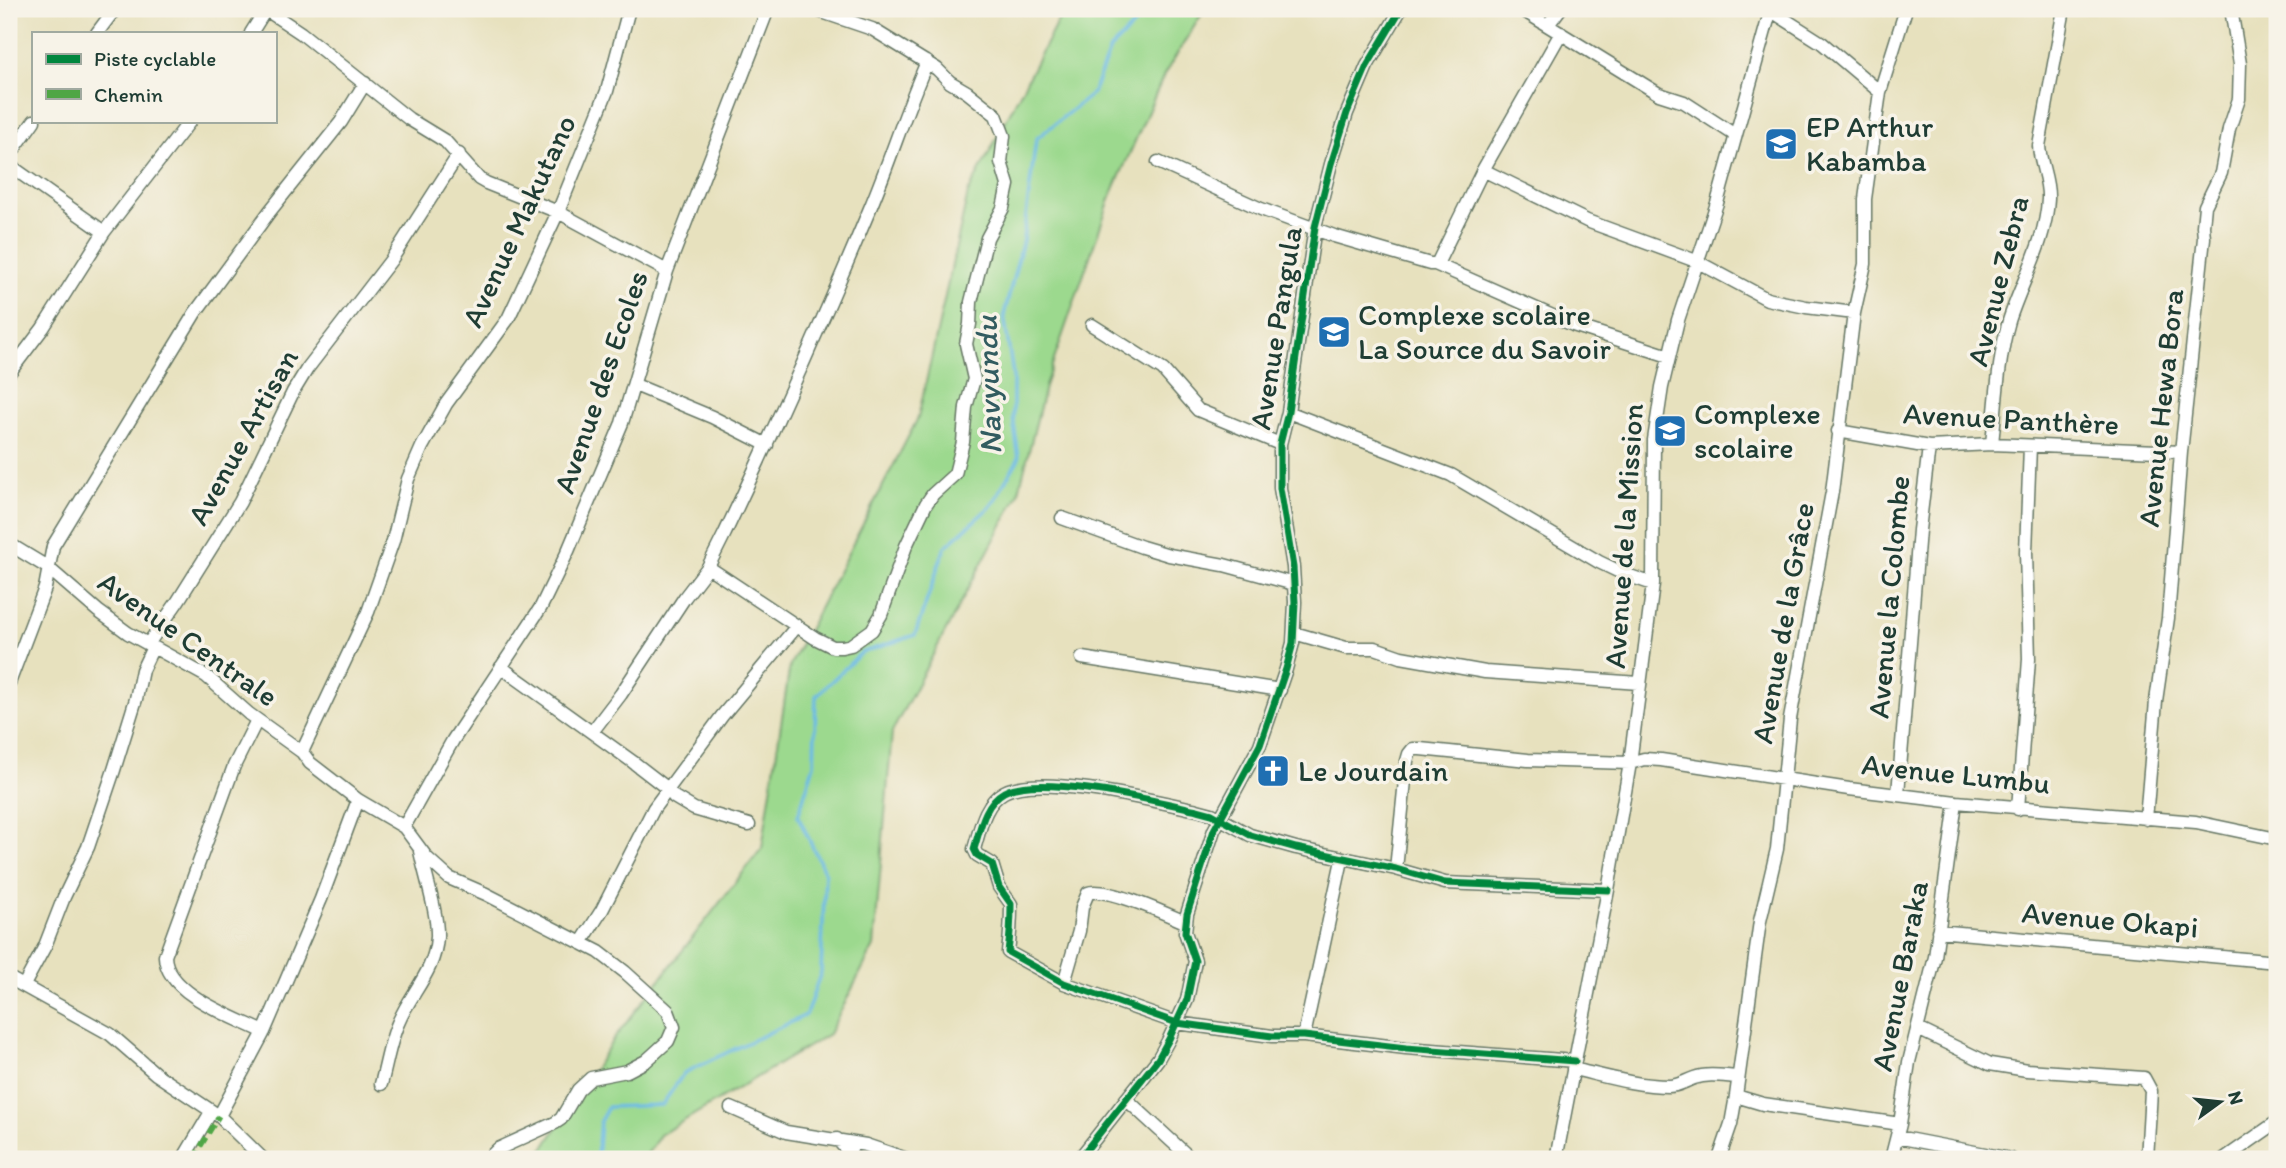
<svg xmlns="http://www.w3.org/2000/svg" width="2286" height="1168" viewBox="0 0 2286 1168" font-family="Itim,sans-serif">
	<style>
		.green { fill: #9cd98e; stroke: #5e8b61; stroke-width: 2 }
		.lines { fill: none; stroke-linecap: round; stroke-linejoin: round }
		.stream { stroke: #6bbae6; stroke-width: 3.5 }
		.minor-casing { stroke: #657664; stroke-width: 15 }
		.minor { stroke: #fff; stroke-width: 12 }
		.quiet { stroke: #4fa644; stroke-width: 5; stroke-dasharray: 10 5; stroke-linecap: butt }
		.cycleway-casing { stroke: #f7f3e8; stroke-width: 11 }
		.cycleway { stroke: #00873e; stroke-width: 7 }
		.labels { text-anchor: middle; stroke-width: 7; stroke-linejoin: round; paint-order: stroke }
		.poi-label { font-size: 30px; fill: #1f3d34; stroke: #f7f3e8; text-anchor: start }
		.street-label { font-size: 30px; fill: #1f3d34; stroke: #f7f3e8 }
		.water-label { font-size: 32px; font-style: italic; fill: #325c60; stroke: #f7f3e8 }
	</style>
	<rect width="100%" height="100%" fill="#f7f3e8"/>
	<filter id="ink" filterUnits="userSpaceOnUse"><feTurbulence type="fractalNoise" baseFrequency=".0143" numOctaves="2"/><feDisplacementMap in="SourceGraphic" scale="14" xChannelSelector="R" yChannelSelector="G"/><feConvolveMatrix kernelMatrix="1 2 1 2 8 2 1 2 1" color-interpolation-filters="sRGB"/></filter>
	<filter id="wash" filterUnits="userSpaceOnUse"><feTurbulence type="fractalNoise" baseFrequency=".00686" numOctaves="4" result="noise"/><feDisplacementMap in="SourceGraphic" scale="28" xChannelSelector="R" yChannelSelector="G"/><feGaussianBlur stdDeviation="1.57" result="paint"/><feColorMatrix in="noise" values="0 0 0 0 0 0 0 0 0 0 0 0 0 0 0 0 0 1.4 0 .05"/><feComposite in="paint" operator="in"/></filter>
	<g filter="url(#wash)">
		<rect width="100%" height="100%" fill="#e7e1be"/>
		<path class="green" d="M 1064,9 L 1205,9 L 1164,75 L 1111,196 L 1046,383 L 1018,495 L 892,732 L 874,946 L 829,1034 L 660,1135 L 644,1159 L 537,1159 L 613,1040 L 762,848 L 790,665 L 918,418 L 968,193 Z"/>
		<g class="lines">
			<path class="stream" d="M 597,1159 L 600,1121 L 608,1107 L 662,1105 L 684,1073 L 806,1015 L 821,972 L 825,873 L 798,816 L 814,764 L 816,696 L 861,653 L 915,635 L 945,547 L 991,506 L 1019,458 L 1013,418 L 1013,375 L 1004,315 L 1023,240 L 1036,139 L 1093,93 L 1110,49 L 1150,9"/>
		</g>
	</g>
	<g filter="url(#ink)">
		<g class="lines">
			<defs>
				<path id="minor" d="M 265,9 L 301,33 L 409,119 L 445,141 L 479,179 L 486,183 L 558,212 L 667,271
					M 1521,9 L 1659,94 L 1684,102 L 1735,135
					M 1770,10 L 1822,43 L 1880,92
					M 1548,25 L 1560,9
					M 97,33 L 115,9
					M 251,33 L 266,9
					M 9,156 L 34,121
					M 1158,162 L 1261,209 L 1334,236 L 1430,264 L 1437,264 L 1483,170 L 1561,33
					M 9,165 L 104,232
					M 1483,170 L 1587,221 L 1696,261 L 1767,299 L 1806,307 L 1854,313
					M 1435,264 L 1573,325 L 1669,356
					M 1092,325 L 1163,370 L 1198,410 L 1280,444
					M 9,373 L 43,328 L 104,232 L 190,121
					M 635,385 L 712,417 L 767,445
					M 1288,412 L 1451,475 L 1599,562 L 1624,574 L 1653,584
					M 1838,431 L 1929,447 L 1992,444 L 2181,452
					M 1992,444 C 1996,405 1998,359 2009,321 C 2022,280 2046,242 2048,199 C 2049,180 2040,164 2039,146 L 2064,9
					M 1062,518 L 1142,547 L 1169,555 L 1224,565 L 1294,584
					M 9,544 L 47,567 L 98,611 L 128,633 L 206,676 L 249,714 L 302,752 L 310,763 L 358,800 L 404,827 L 427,858 L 449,878 L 486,894 L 599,952 L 625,972 L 668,1011 L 674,1027 L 668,1041 L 646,1061 L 627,1071 L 591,1078 L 578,1090 L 561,1119 L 555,1123 L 498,1149 L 488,1159
					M 708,567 L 815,638 L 833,647 L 842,647 L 851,645 L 872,630 L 881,615 L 906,546 L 926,504 L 933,494 L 955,474 L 963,442 L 966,407 L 974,379 L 966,344 L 970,324 L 971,302 L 987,238 L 1003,208 L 1008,185 L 1001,162 L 1004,136 L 996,115 L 967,92 L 950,82 L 937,69 L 872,29 L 813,9
					M 1294,633 L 1346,648 L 1375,648 L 1401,657 L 1485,672 L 1639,683
					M 148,644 L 178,601 L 240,502 L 293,392 L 307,369 L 391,260 L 459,154
					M 1082,658 L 1280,690
					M 501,667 L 633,762 L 668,789 L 674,797 L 694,809 L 749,825
					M 9,683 L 45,588 L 53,546 L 195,313 L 270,211 L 341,122 L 365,83
					M 257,720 L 234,766 L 165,956 C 166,994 234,1017 264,1032
					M 592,732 L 621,694 L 685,597 L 708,567 L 725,533 C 776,425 825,316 871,206 C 891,158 906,109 927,62
					M 302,752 L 368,612 L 393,541 L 408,479 L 422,447 L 446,404 L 508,319 L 558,212 L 607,91 L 629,9
					M 1898,794 L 1919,530 L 1929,447
					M 2018,809 L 2029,659 L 2026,552 L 2030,446
					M 2146,819 L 2156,701 L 2168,618 L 2181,452 L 2204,238 L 2203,226 L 2205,206 L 2221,173 L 2229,129 L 2239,99 L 2240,64 L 2231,9
					M 404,827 L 453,740 L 541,607 L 568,551 L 622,423 L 667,271 L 768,9
					M 1396,869 L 1407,761 L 1409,754 L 1413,749 L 1420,749 L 1528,760 L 1630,763 L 1644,759 L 1661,760 L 1849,789 L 1956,802 L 2196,822 L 2277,839
					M 1938,931 L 2277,962
					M 581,943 L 602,910 L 654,808 L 722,716 L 797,626
					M 9,978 L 110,1034 L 156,1074 L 219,1116 L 263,1159
					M 1064,983 L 1079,931 L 1082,907 L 1088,893 C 1105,886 1167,914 1185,922
					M 24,985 L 45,946 L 64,897 L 88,847 L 114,770 L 136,699 L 142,670 L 153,647
					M 1918,1029 L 1990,1064 L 2027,1070 L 2144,1078 L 2151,1091 L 2147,1159
					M 1304,1036 L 1342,860
					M 1575,1061 L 1406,1048 L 1304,1036 L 1272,1036 L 1177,1023 L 1064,983 L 1008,952 C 1010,937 1011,920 1011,904 L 999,887 L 992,864 L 977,855 L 974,849 C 980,830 984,803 1004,792 C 1040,773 1155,801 1197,810 L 1212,814 L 1250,835 L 1296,848 L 1396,869 L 1445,883 L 1608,890
					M 1573,1069 C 1604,1076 1637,1086 1669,1086 C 1679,1086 1685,1081 1694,1078 C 1708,1073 1723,1076 1737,1077
					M 381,1084 C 387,1063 390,1040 399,1021 C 412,991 435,971 437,937 C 438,914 425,875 420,851
					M 1736,1096 L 1763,1104 L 1900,1124
					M 1126,1099 L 1191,1159
					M 731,1108 L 786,1132 L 866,1145 L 907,1159
					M 219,1116 L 264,1032 L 321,899 L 358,800
					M 1897,1137 L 2011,1159
					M 837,1139 L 855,1159
					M 183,1159 L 211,1112
					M 1079,1159 L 1158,1059 L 1169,1039 L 1187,1000 L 1195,961 L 1185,932 L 1187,914 L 1214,830 L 1260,745 L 1286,669 L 1293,643 L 1295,602 L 1293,567 L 1280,488 L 1280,444 L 1288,412 L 1315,227 L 1331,164 L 1347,113 L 1367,66 L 1401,9
					M 1556,1159 L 1608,890 L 1630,763 L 1653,584 L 1654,440 L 1662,387 L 1678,320 L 1717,203 L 1771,9
					M 1719,1159 L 1731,1124 L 1736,1096 L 1760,921 L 1777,849 L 1790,719 L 1832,492 L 1854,313 L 1865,264 L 1865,199 L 1880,92 L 1906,9
					M 1891,1159 L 1900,1124 L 1909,1062 L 1935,957 L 1956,802
					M 2224,1159 L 2277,1122"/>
			</defs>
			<use href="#minor" class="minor-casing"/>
			<use href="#minor" class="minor"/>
			<path class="quiet" d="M 193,1159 L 219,1116"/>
			<defs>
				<path id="cycleway" d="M 1575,1061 L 1406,1048 L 1304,1036 L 1272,1036 L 1177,1023 L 1064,983 L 1008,952 C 1010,937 1011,920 1011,904 L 999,887 L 992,864 L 977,855 L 974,849 C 980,830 984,803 1004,792 C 1040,773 1155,801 1197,810 L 1212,814 L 1250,835 L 1296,848 L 1396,869 L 1445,883 L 1608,890
					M 1079,1159 L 1158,1059 L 1169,1039 L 1187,1000 L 1195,961 L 1185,932 L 1187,914 L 1214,830 L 1260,745 L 1286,669 L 1293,643 L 1295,602 L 1293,567 L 1280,488 L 1280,444 L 1288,412 L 1315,227 L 1331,164 L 1347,113 L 1367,66 L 1401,9"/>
			</defs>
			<use href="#cycleway" class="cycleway-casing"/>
			<use href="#cycleway" class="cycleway"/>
		</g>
	</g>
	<defs>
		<symbol id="school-square" viewBox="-11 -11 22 22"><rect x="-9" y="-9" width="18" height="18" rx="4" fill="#1f6fb2" stroke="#f7f3e8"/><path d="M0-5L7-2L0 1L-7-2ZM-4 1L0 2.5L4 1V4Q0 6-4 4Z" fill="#fff"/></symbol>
		<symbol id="church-square" viewBox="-11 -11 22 22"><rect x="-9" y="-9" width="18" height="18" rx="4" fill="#1f6fb2" stroke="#f7f3e8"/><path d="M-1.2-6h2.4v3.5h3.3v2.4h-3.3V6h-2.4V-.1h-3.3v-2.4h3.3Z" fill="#fff"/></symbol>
	</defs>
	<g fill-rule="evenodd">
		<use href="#school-square" x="1762" y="125" width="38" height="38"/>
		<use href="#school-square" x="1315" y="313" width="38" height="38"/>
		<use href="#school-square" x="1651" y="412" width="38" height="38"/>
		<use href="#church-square" x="1254" y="752" width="38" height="38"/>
	</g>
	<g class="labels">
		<g class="poi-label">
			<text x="1806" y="137">EP Arthur<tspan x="1806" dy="34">Kabamba</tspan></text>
			<text x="1358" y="325">Complexe scolaire<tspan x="1358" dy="34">La Source du Savoir</tspan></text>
			<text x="1694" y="424">Complexe<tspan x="1694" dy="34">scolaire</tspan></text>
			<text x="1298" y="781">Le Jourdain</text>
		</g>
		<g class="street-label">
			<text transform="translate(519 221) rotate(-65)" y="10">Avenue Makutano</text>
			<text transform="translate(1998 281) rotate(-76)" y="10">Avenue Zebra</text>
			<text transform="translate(1276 328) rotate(-81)" y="10">Avenue Pangula</text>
			<text transform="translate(601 382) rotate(-71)" y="10">Avenue des Ecoles</text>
			<text transform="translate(2161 408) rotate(-84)" y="10">Avenue Hewa Bora</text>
			<text transform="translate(2011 419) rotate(3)" y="10">Avenue Panthère</text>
			<text transform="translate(243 437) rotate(-61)" y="10">Avenue Artisan</text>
			<text transform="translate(1624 536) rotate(-86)" y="10">Avenue de la Mission</text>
			<text transform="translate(1889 597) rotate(-85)" y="10">Avenue la Colombe</text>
			<text transform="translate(1783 623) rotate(-80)" y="10">Avenue de la Grâce</text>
			<text transform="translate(188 639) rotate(35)" y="10">Avenue Centrale</text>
			<text transform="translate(1956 774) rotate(6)" y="10">Avenue Lumbu</text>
			<text transform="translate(2110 920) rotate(5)" y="10">Avenue Okapi</text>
			<text transform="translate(1900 976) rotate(-79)" y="10">Avenue Baraka</text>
		</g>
		<g class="water-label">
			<text transform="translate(988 385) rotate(-92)" y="11">Navyundu</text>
		</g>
	</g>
	<rect width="2286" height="1168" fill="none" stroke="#f7f3e8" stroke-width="35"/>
	<rect x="32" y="32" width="245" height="91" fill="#f7f3e8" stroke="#a1aaa0" stroke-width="2"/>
	<rect x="46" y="54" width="35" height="10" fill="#00873e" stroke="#a1aaa0" stroke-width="2"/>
	<text x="94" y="66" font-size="21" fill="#1f3d34">Piste cyclable</text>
	<rect x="46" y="89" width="35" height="10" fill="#4fa644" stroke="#a1aaa0" stroke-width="2"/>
	<text x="94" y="102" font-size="21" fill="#1f3d34">Chemin</text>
	<g transform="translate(2220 1102) rotate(75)" stroke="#f7f3e8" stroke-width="5" paint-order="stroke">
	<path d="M0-5L12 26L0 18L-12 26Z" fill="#1f3d34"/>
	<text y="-10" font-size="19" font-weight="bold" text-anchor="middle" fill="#1f3d34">N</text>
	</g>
</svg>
